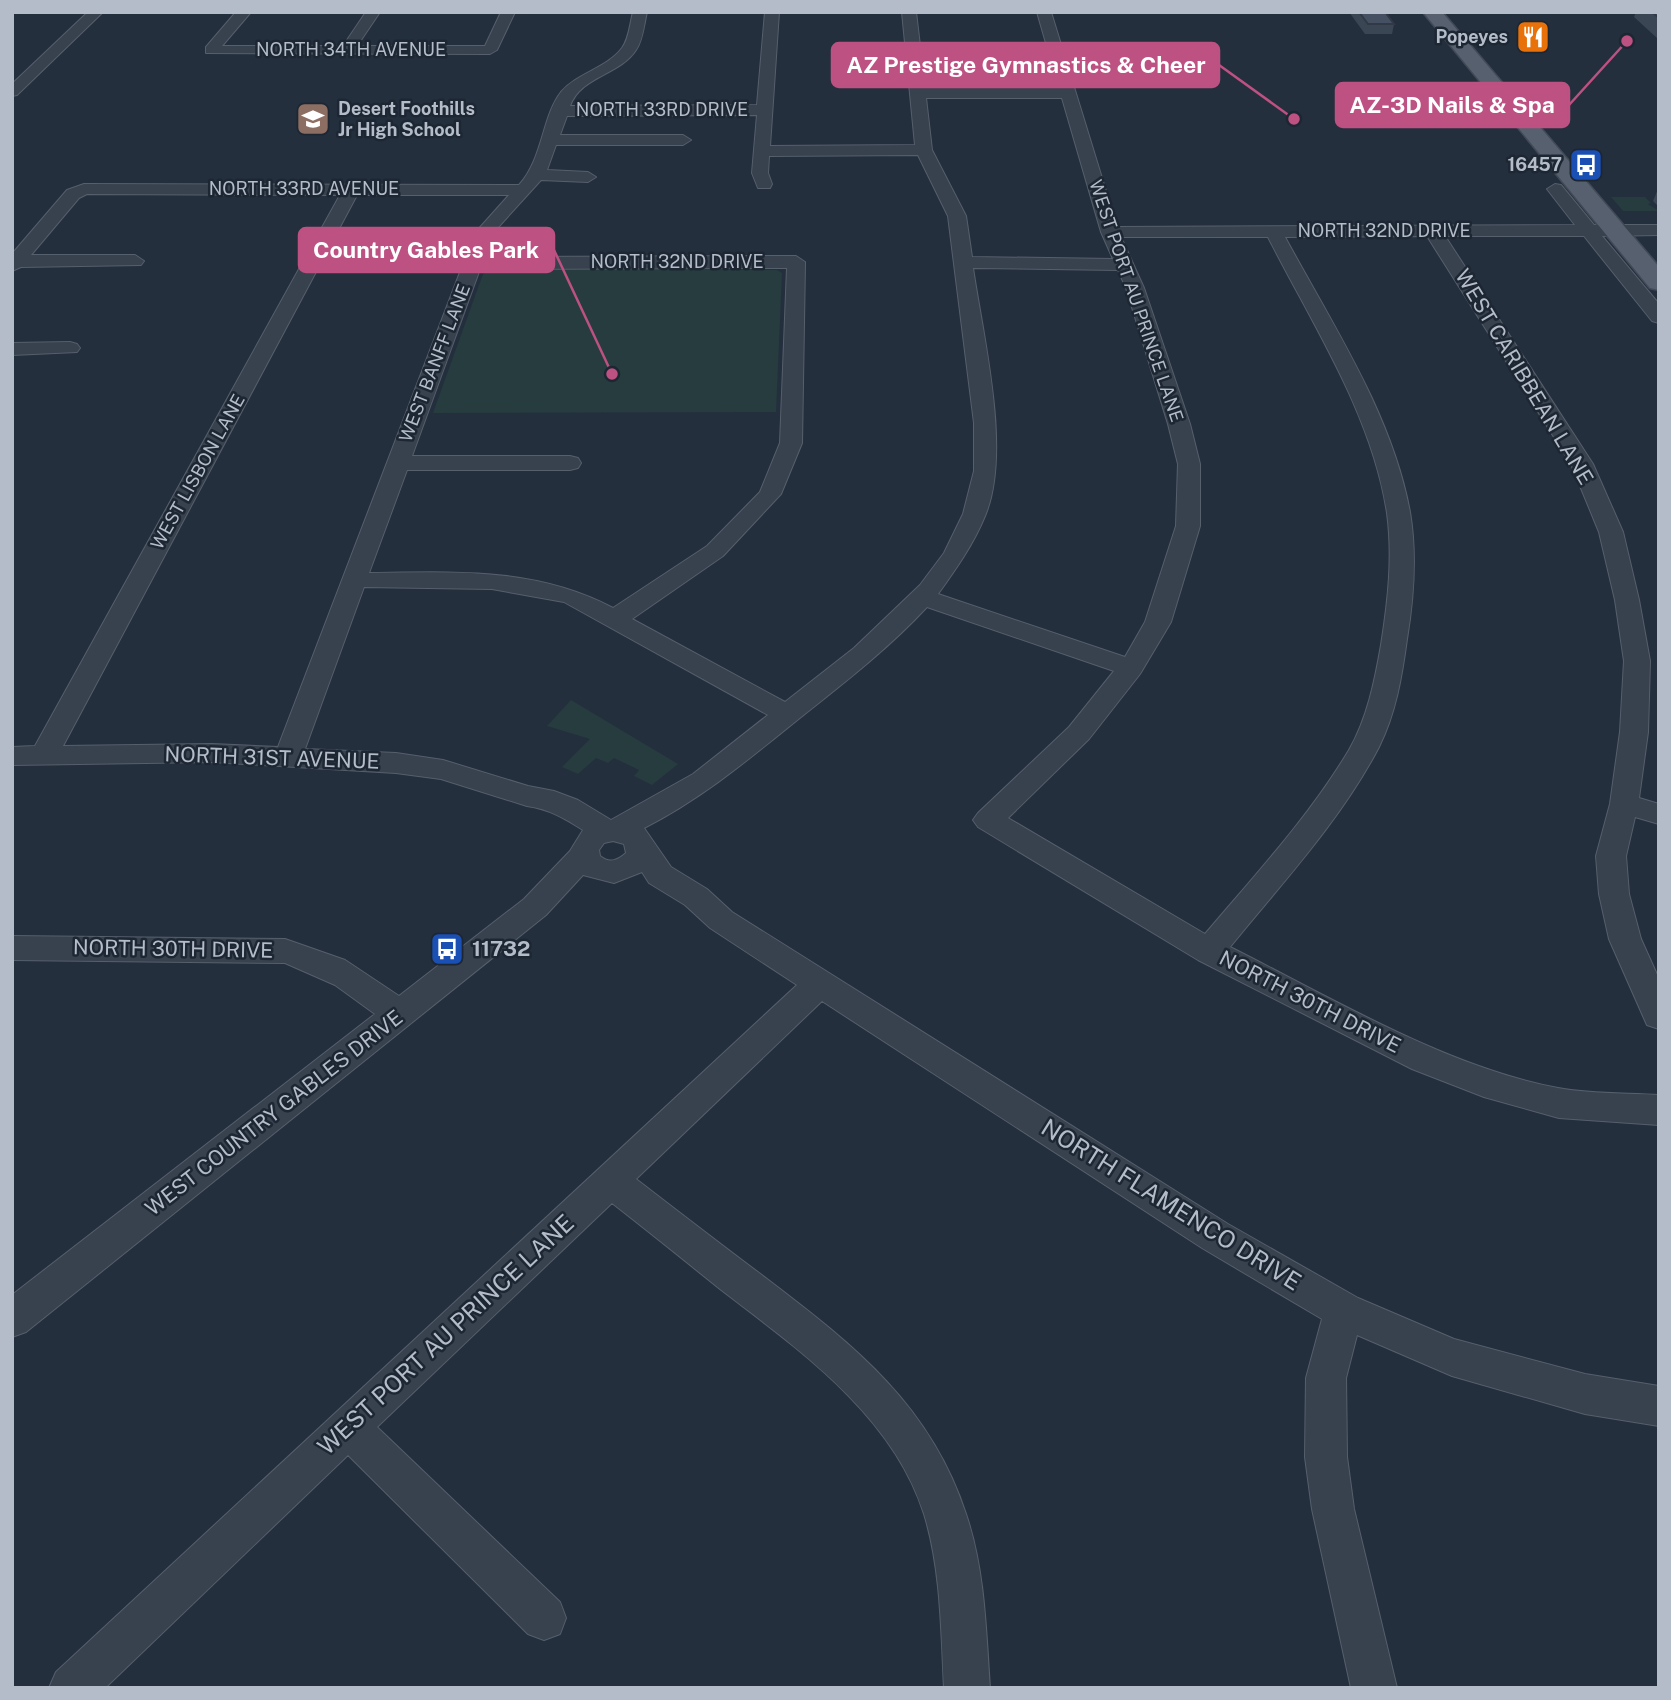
<svg xmlns="http://www.w3.org/2000/svg" width="1671" height="1700" viewBox="0 0 1671 1700" font-family="'Public Sans',sans-serif">
	<style>
		.green { fill: #263c3f }
		.lines { fill: none; stroke-linecap: round; stroke-linejoin: round }
		.minor-casing { stroke: #565f6c; stroke-width: 2 }
		.major-casing { stroke: #414a57; stroke-width: 3 }
		.minor { fill: #38414e; fill-rule: evenodd }
		.major { fill: #56606e; fill-rule: evenodd }
		.wall { fill: #3b4654 }
		.building { fill: #455162; stroke: #303945; stroke-width: 2 }
		.labels { text-anchor: middle; stroke-width: 5; stroke-linejoin: round; paint-order: stroke }
		.far-poi-label { font-size: 18px; font-weight: bold; fill: #b4bcc9; stroke: #1d2633; text-anchor: end }
		.far-street-label { font-size: 18px; fill: #b4bcc9; stroke: #1d2633 }
		.street-label { font-size: 21px; fill: #b4bcc9; stroke: #1d2633 }
		.poi-label { font-size: 21px; font-weight: bold; fill: #b4bcc9; stroke: #1d2633; text-anchor: start }
		.near-street-label { font-size: 24px; fill: #b4bcc9; stroke: #1d2633 }
		.leader { fill: none; stroke: #bd5182; stroke-width: 2.5 }
		.callout-dot { fill: #bd5182; stroke: #1d2633; stroke-width: 2.5 }
		.callout { fill: #bd5182; stroke: #bd5182; stroke-width: 2.5 }
		.callout-label { font-size: 23px; text-anchor: middle; font-weight: bold; fill: #fff }
	</style>
	<rect width="100%" height="100%" fill="#242f3e"/>
	<path class="green" d="M 1611,197 L 1645,197 L 1651,203 L 1648,204 L 1659,211 L 1623,211 Z
		M 491,270 L 777,270 L 782,273 L 776,412 L 433,413 L 483,274 Z
		M 571,700 L 678,764 L 652,785 L 634,776 L 639,770 L 614,758 L 608,763 L 596,758 L 578,774 L 562,767 L 590,739 L 547,726 Z"/>
	<g class="lines">
		<defs>
			<path id="minor" d="M 88,12 L 103,12 L 17,95 L 12,96 L 12,84 Z
				M 236,12 L 251,12 L 222,46 L 343,46 L 366,12 L 380,12 L 357,46 L 485,46 L 501,12 L 515,12 L 497,50 L 490,54 L 206,53 L 206,47 Z
				M 633,12 L 647,12 C 644,24 643,40 636,50 C 620,75 581,76 570,106 L 757,105 L 765,12 L 779,12 L 770,146 L 915,145 L 902,12 L 916,12 L 925,88 L 1059,88 L 1037,12 L 1051,12 L 1117,227 L 1575,225 L 1547,189 L 1555,184 L 1561,185 L 1594,225 L 1659,225 L 1659,235 L 1602,236 L 1659,304 L 1659,323 L 1652,321 L 1584,236 L 1445,236 L 1593,464 L 1623,532 L 1639,600 L 1650,661 L 1648,732 L 1639,798 L 1659,804 L 1659,824 L 1635,817 L 1626,856 L 1629,894 L 1641,939 L 1659,979 L 1659,1029 L 1647,1025 L 1643,1016 L 1609,939 L 1599,894 L 1596,856 L 1610,804 L 1620,732 L 1624,661 L 1615,600 L 1599,532 L 1571,464 L 1427,236 L 1285,237 C 1332,324 1392,414 1410,512 C 1417,554 1414,597 1407,639 C 1402,676 1396,713 1379,747 C 1341,820 1282,883 1230,947 C 1332,998 1446,1067 1558,1088 C 1590,1094 1626,1093 1659,1095 L 1659,1125 L 1559,1118 L 1484,1097 L 1412,1069 L 1198,960 L 978,827 L 973,820 L 978,813 L 1069,727 L 1114,671 L 927,607 C 889,648 845,682 801,717 C 750,758 703,798 644,828 L 671,867 L 707,889 L 732,912 L 1228,1224 L 1358,1298 L 1454,1339 L 1585,1374 L 1659,1386 L 1659,1426 L 1585,1414 L 1452,1376 L 1357,1335 L 1346,1378 L 1347,1457 L 1354,1509 L 1397,1688 L 1351,1688 L 1312,1509 L 1305,1457 L 1306,1378 L 1322,1319 L 1202,1248 L 822,1001 L 636,1179 C 680,1213 723,1246 767,1279 C 855,1346 931,1406 966,1514 C 985,1570 986,1630 990,1688 L 944,1688 C 941,1630 941,1569 924,1514 C 893,1415 798,1349 720,1289 C 684,1260 648,1231 612,1203 L 377,1427 L 560,1602 L 566,1618 L 560,1634 L 544,1640 L 528,1634 L 348,1455 L 105,1688 L 49,1688 L 56,1672 L 797,985 L 710,928 L 685,905 L 649,883 L 642,872 L 614,883 L 583,875 L 546,915 L 26,1332 L 12,1337 L 12,1295 L 375,1014 L 335,985 L 285,963 L 12,960 L 12,936 L 285,939 L 345,960 L 399,996 L 524,899 L 570,851 L 583,830 C 564,818 549,809 527,806 L 441,779 L 396,773 L 212,762 L 12,765 L 12,747 L 35,746 L 340,195 L 87,194 L 79,198 L 31,255 L 135,255 L 144,261 L 141,265 L 21,267 L 12,271 L 12,254 L 67,190 L 84,184 L 519,185 C 543,159 542,116 561,92 C 577,73 607,68 622,48 C 629,39 630,23 633,12 ZM 926,98 L 1062,98 L 1101,232 L 1113,259 L 972,257 L 966,216 L 932,150 ZM 757,115 L 752,173 L 758,188 L 770,188 L 772,184 L 768,173 L 769,156 L 918,155 L 948,216 L 974,423 L 974,471 L 963,514 L 944,553 L 920,585 L 854,648 L 785,702 L 632,619 L 723,556 L 781,494 L 802,443 L 805,262 L 796,256 L 484,257 L 492,234 L 541,180 L 588,182 L 596,177 L 588,172 L 547,170 L 556,145 L 683,145 L 691,140 L 683,135 L 560,135 L 567,116 ZM 357,195 L 509,195 L 475,233 L 278,747 L 212,744 L 63,746 ZM 1121,237 L 1268,237 C 1312,324 1372,414 1387,513 C 1393,557 1388,601 1381,645 C 1375,680 1367,719 1349,750 C 1309,817 1255,875 1205,934 L 1008,818 L 1089,739 L 1140,674 L 1171,622 L 1200,526 L 1200,464 L 1190,424 L 1144,288 ZM 787,268 L 780,443 L 760,492 L 707,546 L 613,608 C 536,567 454,572 369,573 L 407,470 L 570,470 L 578,468 L 581,463 L 578,458 L 570,456 L 412,456 L 480,269 ZM 973,268 L 1118,270 L 1126,288 L 1168,424 L 1178,464 L 1176,526 L 1145,622 L 1125,657 L 938,594 C 956,569 973,545 985,516 C 1012,452 983,337 973,268 ZM 364,587 L 492,589 L 564,602 L 768,715 L 693,774 L 611,820 L 578,800 L 554,791 L 528,786 L 443,760 L 396,753 L 305,749 ZM 613,841 L 624,844 L 626,853 C 618,860 610,864 600,856 L 599,850 L 604,843 Z
				M 70,342 L 77,344 L 80,348 L 77,352 L 12,355 L 12,343 Z"/>
			<path id="major" d="M 1423,12 L 1442,12 L 1659,267 L 1659,290 L 1650,288 Z"/>
		</defs>
		<use href="#minor" class="minor-casing"/>
		<use href="#major" class="major-casing"/>
		<use href="#minor" class="minor"/>
		<use href="#major" class="major"/>
	</g>
	<path class="wall" d="M 1349,12 L 1385,12 L 1394,24 L 1392,34 L 1365,34 Z
		M 1636,12 L 1659,12 L 1659,38 L 1657,38 L 1634,17 Z
		M 1658,189 L 1659,189 L 1659,207 L 1653,201 Z"/>
	<path class="building" d="M 1359,12 L 1385,12 L 1394,24 L 1368,24 Z
		M 1652,12 L 1659,12 L 1659,18 Z"/>
	<defs>
		<symbol id="restaurant-square" viewBox="-11 -11 22 22"><rect x="-9" y="-9" width="18" height="18" rx="4" fill="#e8710a" stroke="#1d2633"/><path d="M-5-6h1v4h1v-4h1v4h1v-4h1v5L-1.5 .5V6h-2V.5L-5-1ZM5-6V6H3V1.5H1.5Q1.5-4 5-6Z" fill="#fff"/></symbol>
		<symbol id="school-square" viewBox="-11 -11 22 22"><rect x="-9" y="-9" width="18" height="18" rx="4" fill="#8d6e63" stroke="#1d2633"/><path d="M0-5L7-2L0 1L-7-2ZM-4 1L0 2.5L4 1V4Q0 6-4 4Z" fill="#fff"/></symbol>
		<symbol id="bus-square" viewBox="-11 -11 22 22"><rect x="-9" y="-9" width="18" height="18" rx="4" fill="#1a4fb4" stroke="#1d2633"/><path d="M-5-6H5V4H4V6H2V4H-2V6H-4V4H-5ZM-3.5-4V0h7V-4ZM-3.5 1.2v1.5H-2V1.2ZM2 1.2v1.5H3.5V1.2Z" fill="#fff"/></symbol>
	</defs>
	<g fill-rule="evenodd">
		<use href="#restaurant-square" x="1514" y="18" width="38" height="38"/>
		<use href="#school-square" x="294" y="100" width="38" height="38"/>
		<use href="#bus-square" x="1567" y="146" width="38" height="38"/>
		<use href="#bus-square" x="428" y="930" width="38" height="38"/>
	</g>
	<g class="labels">
		<g class="far-poi-label">
			<text x="1508" y="43">Popeyes</text>
			<text x="338" y="115" text-anchor="start">Desert Foothills<tspan x="338" dy="21">Jr High School</tspan></text>
			<text x="1562" y="171">16457</text>
		</g>
		<g class="far-street-label">
			<text x="351" y="56">NORTH 34TH AVENUE</text>
			<text x="662" y="116">NORTH 33RD DRIVE</text>
			<text x="304" y="195">NORTH 33RD AVENUE</text>
			<text x="1384" y="237">NORTH 32ND DRIVE</text>
			<text x="677" y="268">NORTH 32ND DRIVE</text>
			<text transform="translate(1136 301) rotate(71)" y="6">WEST PORT AU PRINCE LANE</text>
			<text transform="translate(435 363) rotate(-69)" y="6">WEST BANFF LANE</text>
			<text transform="translate(198 472) rotate(-61)" y="6">WEST LISBON LANE</text>
		</g>
		<g class="street-label">
			<text transform="translate(1524 377) rotate(59)" y="7">WEST CARIBBEAN LANE</text>
			<text transform="translate(272 758) rotate(2)" y="7">NORTH 31ST AVENUE</text>
			<text transform="translate(173 949) rotate(1)" y="7">NORTH 30TH DRIVE</text>
			<text transform="translate(1310 1002) rotate(27)" y="7">NORTH 30TH DRIVE</text>
			<text transform="translate(274 1113) rotate(-38)" y="7">WEST COUNTRY GABLES DRIVE</text>
		</g>
		<g class="poi-label">
			<text x="472" y="956">11732</text>
		</g>
		<g class="near-street-label">
			<text transform="translate(1171 1205) rotate(32)" y="8">NORTH FLAMENCO DRIVE</text>
			<text transform="translate(446 1335) rotate(-43)" y="8">WEST PORT AU PRINCE LANE</text>
		</g>
	</g>
	<path class="leader" d="M1294 119L1219 65M1627 41L1569 105M612 374L554 250"/>
	<g class="callout-dot">
		<circle cx="1294" cy="119" r="7"/>
		<circle cx="1627" cy="41" r="7"/>
		<circle cx="612" cy="374" r="7"/>
	</g>
	<g class="callout">
		<rect x="832" y="43" width="387" height="44" rx="7"/>
		<rect x="1336" y="83" width="233" height="44" rx="7"/>
		<rect x="299" y="228" width="255" height="44" rx="7"/>
	</g>
	<g class="callout-label">
		<text x="1026" y="73">AZ Prestige Gymnastics &amp; Cheer</text>
		<text x="1452" y="113">AZ-3D Nails &amp; Spa</text>
		<text x="426" y="258">Country Gables Park</text>
	</g>
	<rect width="1671" height="1700" fill="none" stroke="#b4bcc9" stroke-width="28"/>
</svg>
